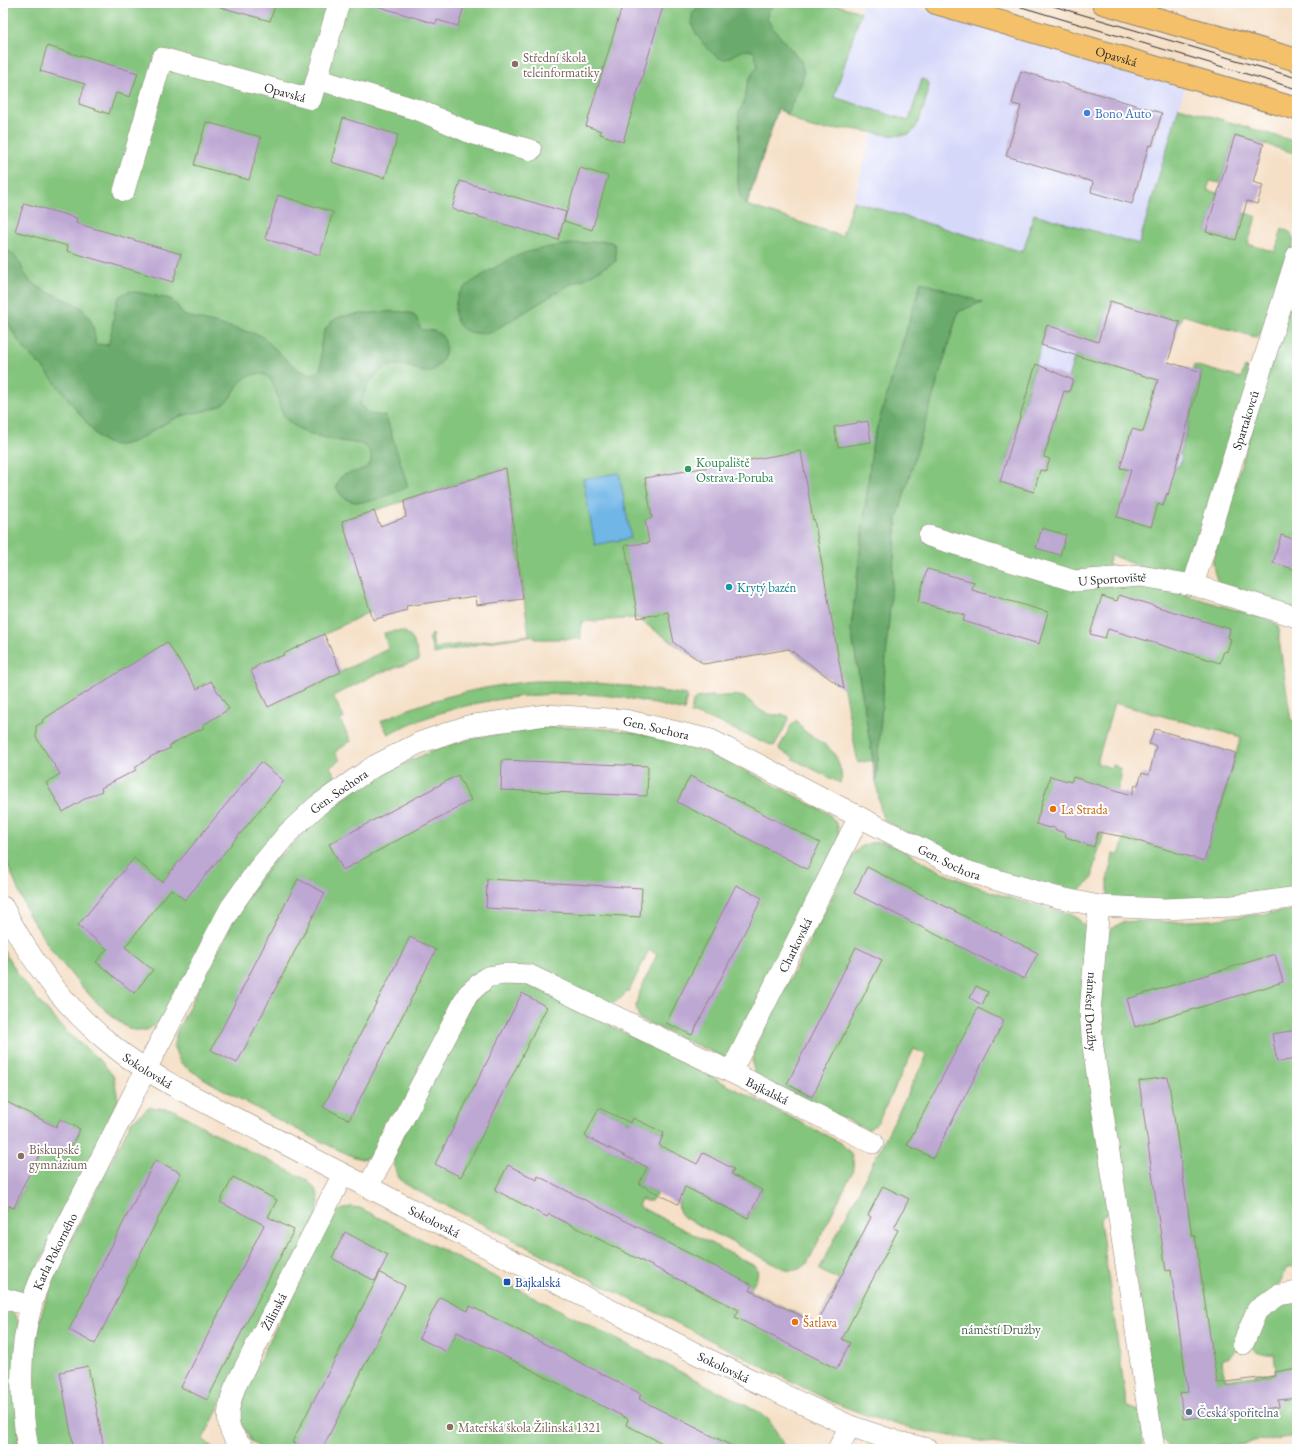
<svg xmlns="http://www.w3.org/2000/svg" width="1300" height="1452" viewBox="0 0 1300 1452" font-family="'EB Garamond',serif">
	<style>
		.built { fill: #d5d8f9 }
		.green { fill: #84c57d; stroke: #587854 }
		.forest { fill: #6baa6c; stroke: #4b6a4c }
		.water { fill: #70b6e7; stroke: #4e7089 }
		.building { fill: #bda7d3 }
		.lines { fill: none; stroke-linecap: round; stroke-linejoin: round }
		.minor-casing { stroke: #908679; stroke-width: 22 }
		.major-casing { stroke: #908679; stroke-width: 24 }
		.minor { stroke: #fff; stroke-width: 21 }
		.major { stroke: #f4c16a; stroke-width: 22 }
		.tram { stroke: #2b2b2b; stroke-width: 1 }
		.education-dot { fill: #8d6e63; stroke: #fff; stroke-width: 1.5 }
		.shop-dot { fill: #3f7fe0; stroke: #fff; stroke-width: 1.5 }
		.leisure-dot { fill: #2e9e5b; stroke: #fff; stroke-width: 1.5 }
		.culture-dot { fill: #0f9aa8; stroke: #fff; stroke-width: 1.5 }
		.food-dot { fill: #e8710a; stroke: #fff; stroke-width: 1.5 }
		.transit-dot { fill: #1a4fb4; stroke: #fff; stroke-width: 1.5 }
		.service-dot { fill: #5c6f8a; stroke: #fff; stroke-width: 1.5 }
		.labels { text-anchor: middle; stroke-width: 4; stroke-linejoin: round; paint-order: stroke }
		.street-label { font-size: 13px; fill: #2b2b2b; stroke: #fff }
		.education-label { font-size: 13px; fill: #785e54; stroke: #fff; text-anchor: start }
		.shop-label { font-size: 13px; fill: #366cbe; stroke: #fff; text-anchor: start }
		.leisure-label { font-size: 13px; fill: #27864d; stroke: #fff; text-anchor: start }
		.culture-label { font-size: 13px; fill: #0d838f; stroke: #fff; text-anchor: start }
		.food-label { font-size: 13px; fill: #c56008; stroke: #fff; text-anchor: start }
		.transit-label { font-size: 13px; fill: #164399; stroke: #fff; text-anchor: start }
		.park-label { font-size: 13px; fill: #4a6148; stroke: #fff }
		.service-label { font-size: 13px; fill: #4e5e75; stroke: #fff; text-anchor: start }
	</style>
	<rect width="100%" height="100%" fill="#fff"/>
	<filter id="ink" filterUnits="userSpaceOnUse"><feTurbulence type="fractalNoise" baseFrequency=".025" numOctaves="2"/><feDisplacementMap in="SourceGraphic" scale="8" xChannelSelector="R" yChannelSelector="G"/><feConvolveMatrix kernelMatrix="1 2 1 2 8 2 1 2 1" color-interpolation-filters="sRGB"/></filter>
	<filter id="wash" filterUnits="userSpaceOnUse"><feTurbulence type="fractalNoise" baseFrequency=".012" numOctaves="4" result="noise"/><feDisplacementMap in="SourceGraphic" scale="16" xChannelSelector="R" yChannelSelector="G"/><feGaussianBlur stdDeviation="0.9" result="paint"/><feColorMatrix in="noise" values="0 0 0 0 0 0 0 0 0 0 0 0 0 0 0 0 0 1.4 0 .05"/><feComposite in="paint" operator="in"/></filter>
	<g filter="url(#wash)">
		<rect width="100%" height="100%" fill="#f5e0c7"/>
		<path class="built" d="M 863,3 L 901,3 L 1185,87 L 1139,244 L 1197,261 L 1168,362 L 1202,372 L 1180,455 L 1182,456 L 1179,467 L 1176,466 L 1163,506 L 1158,504 L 1111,555 L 1108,564 L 923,518 L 1013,290 L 1023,252 L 853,201 L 873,132 L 896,135 L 911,133 L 917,126 L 929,86 L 928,82 L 922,80 L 909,121 L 833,97 Z"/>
		<path class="green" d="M 3,3 L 830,3 L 861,12 L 834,97 L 909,121 L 922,79 L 928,82 L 929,85 C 928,94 919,128 911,133 C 900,140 864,130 850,129 C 839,128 827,131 816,129 C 802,127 790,115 778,109 L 747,205 L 842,236 L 853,201 L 1023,252 L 1034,214 L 1139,244 L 1179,107 L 1297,142 L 1297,154 L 1235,135 L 1220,183 L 1210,181 L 1207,190 L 1218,193 L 1206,232 L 1235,240 L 1244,213 L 1256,216 L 1248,244 L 1275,252 L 1282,229 L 1290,232 L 1294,240 L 1266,335 L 1260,333 L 1258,337 L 1255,337 L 1182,315 L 1180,322 L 1110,301 L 1098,342 L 1047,326 L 1000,482 L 1034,492 L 1040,470 L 1046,471 L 1050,459 L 1044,457 L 1064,391 L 1069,392 L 1073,381 L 1068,378 L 1075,355 L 1158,380 L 1143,432 L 1132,429 L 1120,468 L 1131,470 L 1158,504 L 1163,506 L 1176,466 L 1179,467 L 1182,456 L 1180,455 L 1202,372 L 1193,369 L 1194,365 L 1241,378 L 1245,367 L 1249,371 L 1247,380 L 1252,381 L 1190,573 L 1162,576 L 1111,555 L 1108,564 L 1162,584 L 1163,588 L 1272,621 C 1281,627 1279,630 1279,640 L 1291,720 L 1297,722 L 1297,891 L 1233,901 L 1108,901 L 1108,875 L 1110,872 L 1113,854 L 1119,855 L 1125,837 L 1204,860 L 1241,737 L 1114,703 L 1097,763 L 1111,768 L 1113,764 L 1120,769 L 1121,778 L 1093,869 C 1095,884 1079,889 1068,895 L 985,870 L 884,821 L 881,812 L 876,781 L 897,518 L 958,312 L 921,282 L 873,441 L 851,629 L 873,760 L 858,763 L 844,689 L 789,649 L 701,664 L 701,662 L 637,618 L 581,622 L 581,639 L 535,639 L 535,636 L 529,636 L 488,642 L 434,654 L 429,637 L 432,634 L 434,648 L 529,635 L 506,468 L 342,521 L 371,611 L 310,642 L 250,669 L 268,707 L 388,649 L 384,633 C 411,626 413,637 419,660 L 374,675 L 333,696 L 344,718 L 340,720 L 351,741 L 335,752 L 340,760 L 330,767 L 338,781 L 325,790 L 160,1022 L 147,1030 L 133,1030 L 123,1025 L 95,1001 L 75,979 L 52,951 L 28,914 L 3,853 Z
			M 1297,277 L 1297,614 L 1220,586 C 1215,576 1213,569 1213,559 Z
			M 535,681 L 575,681 L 627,686 L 687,695 L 684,711 C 656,704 629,697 600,695 C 530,690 451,702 388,734 L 381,721 C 429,698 483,686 535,681 Z
			M 711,696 C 721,698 730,694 740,696 C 749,698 756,708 763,712 C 771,716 780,714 788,716 L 789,719 L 775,745 L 773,746 L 762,741 L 761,742 L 721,723 L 691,713 L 693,702 L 696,698 Z
			M 796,720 C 799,725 802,729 806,732 C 822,745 834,745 840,768 C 842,773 842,778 840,783 L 793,759 L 794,757 L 780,750 L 779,748 L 792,724 Z
			M 552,727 C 589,727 628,729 664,739 C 722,754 774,786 828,813 L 837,824 L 841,838 L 737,1047 L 725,1058 L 639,1019 L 636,1006 L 638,996 L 657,954 L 649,950 L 630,989 L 620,999 L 608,1004 L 481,974 L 378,1151 C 374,1154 368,1158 362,1159 C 349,1159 191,1075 181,1063 C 178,1060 175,1050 174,1046 C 174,1041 176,1035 177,1031 C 202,982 225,932 255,887 C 265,873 276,860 288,848 C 295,841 302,833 309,826 C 348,791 396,764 444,747 C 478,735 516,731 552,727 Z
			M 884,842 C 905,850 924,863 944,873 C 986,892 1025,903 1070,914 C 1078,918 1082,922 1087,929 L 1111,1209 L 1100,1220 L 1127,1407 L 1142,1412 L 1143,1444 L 1140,1449 L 1028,1449 L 916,1430 L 871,1417 L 832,1402 L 406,1185 C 395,1175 395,1171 393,1157 L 472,1001 L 497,982 L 527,983 L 841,1143 C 851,1153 856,1158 852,1173 L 807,1264 C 800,1270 795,1271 786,1270 L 685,1218 C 673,1209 680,1198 685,1187 L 748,1218 L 762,1190 L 731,1174 L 734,1169 L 703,1153 L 697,1165 L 659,1145 L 664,1133 L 634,1119 L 631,1123 L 600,1108 L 585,1136 L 647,1167 L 639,1184 L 657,1193 L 651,1201 L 646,1201 L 641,1199 L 638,1206 L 755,1266 C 762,1275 753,1282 750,1290 L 817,1324 L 839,1280 L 819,1270 L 927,1055 L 914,1049 L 879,1120 L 876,1124 L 868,1130 L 755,1075 C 751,1062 752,1055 757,1043 L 854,854 C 862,843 871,842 884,842 Z
			M 1297,910 L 1297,1266 L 1288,1267 L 1280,1283 L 1269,1292 L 1234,1353 L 1229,1357 L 1222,1360 L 1226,1380 L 1275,1373 L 1276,1371 L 1274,1354 C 1264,1355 1248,1352 1252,1339 C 1254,1332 1266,1316 1271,1309 L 1297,1301 L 1297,1436 L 1202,1449 L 1174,1449 L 1167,1445 L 1160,1437 L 1103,1055 L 1099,1009 L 1106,935 L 1111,929 L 1123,922 L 1137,921 L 1167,922 L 1210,920 Z
			M 3,950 L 20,977 L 42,1005 L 68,1033 L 103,1063 L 114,1077 L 118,1100 L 110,1123 L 27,1288 L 12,1294 L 3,1293 L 3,1213 L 7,1205 L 14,1208 L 24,1187 L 18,1184 L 39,1143 L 66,1156 L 80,1129 L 56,1127 L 3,1100 L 3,1041 L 9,1030 L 3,1027 Z
			M 150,1107 L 174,1110 L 214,1133 L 307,1180 C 322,1195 320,1198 316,1218 L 203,1439 L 214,1449 L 38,1449 C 29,1400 31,1350 45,1302 C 53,1275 67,1250 79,1225 C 97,1190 114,1156 131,1122 Z
			M 350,1207 L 360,1208 L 759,1412 L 769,1420 L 787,1449 L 261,1449 L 251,1441 L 239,1419 L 239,1402 L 332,1215 L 341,1210 Z
			M 3,1309 C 16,1312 16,1315 20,1327 L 19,1449 L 3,1449 Z"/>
		<path class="forest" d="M 702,3 L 777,3 L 768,11 L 767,18 L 771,26 L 801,61 L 804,73 L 801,84 L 787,114 L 778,109 L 746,205 L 740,197 L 738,183 L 739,112 L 743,105 L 748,81 L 758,65 L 754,52 C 742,46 736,57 725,59 C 713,60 695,35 692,24 C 691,20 692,16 693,12 Z
			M 604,241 L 611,242 L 615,245 L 616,261 L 584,279 L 571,284 L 490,333 C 472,335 453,331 455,308 C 456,304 456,298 459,294 C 463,285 504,262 514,257 C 542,245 574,244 604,241 Z
			M 3,248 C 26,258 17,271 33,283 C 47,294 65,298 81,307 C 91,318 96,329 95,344 L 108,345 C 112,335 115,302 119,297 C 122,294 127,292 131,291 L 171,299 L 179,308 L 183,315 L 260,335 C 272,342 307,391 321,367 C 322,360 320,352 321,344 C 323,330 329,320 343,316 C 357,315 404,307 414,315 C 418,318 418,324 421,329 C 426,331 433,329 438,333 C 453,342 444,365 431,371 C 424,374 416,369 410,367 C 382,358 367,381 360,405 L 368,414 L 386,416 L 408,487 C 387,495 349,517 336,487 C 338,483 339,478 342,476 C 350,471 374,472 371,455 C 370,450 366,446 361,444 C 335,440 307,438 287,420 C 274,408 280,366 252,375 C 236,380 236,394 225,403 C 214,412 190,412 176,418 C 159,425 139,443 121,445 C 111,446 104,442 97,436 L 46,371 L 25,350 L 19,342 L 3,314 Z
			M 921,282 L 982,302 L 958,312 L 897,518 L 876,781 L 872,761 L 873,760 L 851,629 L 873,441 Z"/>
		<path class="water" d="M 619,473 L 631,538 L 595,545 L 583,479 Z"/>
		<g id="blocks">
			<path class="building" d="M 221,3 L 276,3 L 270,21 L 220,7 Z
				M 378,3 L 465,3 L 458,26 L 437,20 L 436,24 L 377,6 Z
				M 623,3 L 664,3 L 623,142 L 600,134 L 601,131 L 586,126 Z
				M 47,46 L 138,73 L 130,97 L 116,93 L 109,114 L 79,104 L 85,84 L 40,71 Z
				M 1021,71 L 1162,113 L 1152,146 L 1149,145 L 1132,204 L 1091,192 L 1093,182 L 1006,156 L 1021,106 L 1012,104 Z
				M 343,118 L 398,135 L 385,178 L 331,162 Z
				M 206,122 L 261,137 L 249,180 L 194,165 Z
				M 1235,135 L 1264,144 L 1253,182 L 1263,185 L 1257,204 L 1247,201 L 1236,240 L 1206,232 Z
				M 580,168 L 608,176 L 592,230 L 564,221 Z
				M 460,181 L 566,212 L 558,240 L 452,209 Z
				M 278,195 L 333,212 L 320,255 L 265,239 Z
				M 24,203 L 77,218 L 76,223 L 181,254 L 173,282 L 67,251 L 68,246 L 15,231 Z
				M 1110,301 L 1180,322 L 1168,362 L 1202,372 L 1168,495 L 1167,493 L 1163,506 L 1158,504 L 1151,527 L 1117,517 L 1131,470 L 1120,468 L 1132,429 L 1143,432 L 1158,380 L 1041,345 L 1047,325 L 1098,342 Z
				M 1036,364 L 1073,380 L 1069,392 L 1064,391 L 1044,457 L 1050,459 L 1046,471 L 1040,470 L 1034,492 L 1000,482 Z
				M 868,421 L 871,442 L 838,447 L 834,427 Z
				M 801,451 L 813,520 L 814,519 L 844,689 L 789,649 L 704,664 L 674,643 L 668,612 L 638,618 L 625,545 L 649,543 L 645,520 L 652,518 L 645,478 Z
				M 506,468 L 523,599 L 477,605 L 476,596 L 406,606 L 407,610 L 373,620 L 342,521 L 374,511 L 380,526 L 406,517 L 404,501 Z
				M 1042,528 L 1066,535 L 1060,555 L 1036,548 Z
				M 1281,535 L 1297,540 L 1297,570 L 1273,563 Z
				M 927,569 L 974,582 L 972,590 L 1048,612 L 1039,644 L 963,621 L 965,615 L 918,602 Z
				M 1119,595 L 1230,629 L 1228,638 L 1231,639 L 1227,652 L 1224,651 L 1220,663 L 1108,629 L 1105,638 L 1090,634 L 1102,596 L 1117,601 Z
				M 324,634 L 341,672 L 268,707 L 251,671 L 261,663 L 284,655 L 283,654 Z
				M 167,642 L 197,689 L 211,681 L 229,709 L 203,725 L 204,728 L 188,735 L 169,746 L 171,748 L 152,756 L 135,768 L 136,770 L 101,788 L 102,791 L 86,798 L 63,812 L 46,783 L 60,774 L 36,737 L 36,726 L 43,722 L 42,720 Z
				M 1155,729 L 1236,753 L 1204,861 L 1125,837 L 1098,832 L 1094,847 L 1066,837 L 1065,833 L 1056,830 L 1053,827 L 1049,828 L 1036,824 L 1050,776 L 1071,782 L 1073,777 L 1132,795 L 1135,785 L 1138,785 L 1142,773 L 1149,775 L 1156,746 L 1149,744 Z
				M 502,760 L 648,766 L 647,796 L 501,790 Z
				M 261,762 L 284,781 L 185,900 L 171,889 L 125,947 L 153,970 L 134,993 L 96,962 L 107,949 L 78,925 L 134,858 L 162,882 Z
				M 458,775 L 471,800 L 343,870 L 329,844 Z
				M 690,776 L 820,843 L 807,869 L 677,802 Z
				M 867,867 L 1038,953 L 1024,979 L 854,893 Z
				M 298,879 L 325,893 L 237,1063 L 211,1050 Z
				M 487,879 L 642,888 L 640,917 L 486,908 Z
				M 736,885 L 762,898 L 692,1035 L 666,1023 Z
				M 410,937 L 436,950 L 349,1120 L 323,1107 Z
				M 856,947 L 882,960 L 812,1097 L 787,1084 Z
				M 1275,954 L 1283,982 L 1135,1027 L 1127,999 Z
				M 976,986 L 988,992 L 982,1005 L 970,998 Z
				M 522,993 L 547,1007 L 461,1177 L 435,1164 Z
				M 978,1008 L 1004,1021 L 933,1158 L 907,1145 Z
				M 1297,1030 L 1297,1059 L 1277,1062 L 1272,1034 Z
				M 1168,1077 L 1192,1236 L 1195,1236 L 1217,1383 L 1276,1376 L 1275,1372 L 1297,1368 L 1297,1398 L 1278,1400 L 1279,1407 L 1183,1419 L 1180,1393 L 1188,1392 L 1171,1270 L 1166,1271 L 1139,1081 Z
				M 3,1100 L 56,1127 L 60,1119 L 80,1129 L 66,1156 L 43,1149 L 23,1186 L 14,1208 L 3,1204 L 3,1139 L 8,1128 L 3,1124 Z
				M 599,1108 L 631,1123 L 633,1118 L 664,1133 L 659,1145 L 697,1164 L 703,1153 L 734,1169 L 731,1174 L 762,1190 L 748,1218 L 685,1187 L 678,1204 L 639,1184 L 647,1167 L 585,1136 Z
				M 155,1160 L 181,1173 L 95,1344 L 69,1330 Z
				M 508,1165 L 537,1180 L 538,1176 L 708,1263 L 752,1285 L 749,1290 L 817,1324 L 871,1217 L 868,1215 L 883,1186 L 909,1199 L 894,1228 L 898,1230 L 842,1339 L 850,1343 L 837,1369 L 735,1317 L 739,1310 L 549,1214 L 547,1217 L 495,1190 Z
				M 233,1177 L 277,1200 L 268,1217 L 294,1230 L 207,1400 L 181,1387 L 264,1225 L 220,1202 Z
				M 345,1232 L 388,1255 L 375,1281 L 332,1258 Z
				M 380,1273 L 405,1286 L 322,1449 L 306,1449 L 292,1442 Z
				M 440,1297 L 468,1311 L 470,1306 L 514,1328 L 641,1394 L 639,1399 L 738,1449 L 674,1449 L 626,1425 L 628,1419 L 457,1332 L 447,1352 L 419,1338 Z
				M 88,1366 L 98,1417 L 104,1449 L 74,1449 L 69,1422 L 60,1372 Z"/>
		</g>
	</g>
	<g filter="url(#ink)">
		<use href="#blocks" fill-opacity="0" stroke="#908679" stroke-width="1"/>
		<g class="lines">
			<defs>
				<g id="minor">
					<path d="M 317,79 L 421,111 L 473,134 L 531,150"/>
					<path id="s1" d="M 124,191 L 162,58 L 311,99 L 339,3"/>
					<path id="s2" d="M 929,536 L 1075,581 L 1141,576 L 1193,585 L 1297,617"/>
					<path id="s3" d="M 1193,585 L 1297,255"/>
					<path id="s4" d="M 1099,906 L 1090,1012 L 1093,1047 L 1154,1449"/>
					<path id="s5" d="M 3,907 C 30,960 66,1009 113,1046 C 133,1063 157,1076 179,1089 L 403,1205 L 703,1357 L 850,1426 L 898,1442 L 928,1449"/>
					<path id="s6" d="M 731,1072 L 859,817"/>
					<path id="s7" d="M 368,1187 L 468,994 L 487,977 L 505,974 L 529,975 L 731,1072 L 873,1143"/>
					<path d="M 3,1298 L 31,1306"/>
					<path d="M 1243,1344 L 1257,1310 L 1279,1295 L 1297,1292"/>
					<path id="s8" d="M 28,1449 C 20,1401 18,1354 31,1307 C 33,1296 38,1286 42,1275 L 146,1069 L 231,907 L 258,869 L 288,833 L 318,805 L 351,782 L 376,765 L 419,743 L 468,726 L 546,715 L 625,720 L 711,740 L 859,817 L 966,871 L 1056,897 L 1099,906 L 1164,909 L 1233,906 L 1297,897"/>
					<path id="s9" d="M 245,1449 C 223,1430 226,1412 235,1387 L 343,1174"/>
					<path d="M 838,1449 L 850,1426"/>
				</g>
				<g id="major">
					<path id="s10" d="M 936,3 L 1297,109"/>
					<path d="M 1103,3 L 1297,60"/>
				</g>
			</defs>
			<use href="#minor" class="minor-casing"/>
			<use href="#major" class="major-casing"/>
			<use href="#minor" class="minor"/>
			<use href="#major" class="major"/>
			<path class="tram" d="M 1008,3 L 1297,89
				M 1043,3 L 1297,78"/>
		</g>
	</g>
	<g class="education-dot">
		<circle cx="515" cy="64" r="4"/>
		<circle cx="21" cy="1156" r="4"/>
		<circle cx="450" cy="1427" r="4"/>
	</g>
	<circle class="shop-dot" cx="1087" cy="113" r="4"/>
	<circle class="leisure-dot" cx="688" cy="469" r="4"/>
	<circle class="culture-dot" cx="729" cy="587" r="4"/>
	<g class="food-dot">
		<circle cx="1053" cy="809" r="4"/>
		<circle cx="795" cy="1322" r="4"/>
	</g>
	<rect class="transit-dot" x="503" y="1278" width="8" height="8" rx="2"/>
	<circle class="service-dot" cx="1189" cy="1412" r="4"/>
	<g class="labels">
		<g class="street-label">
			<text dy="5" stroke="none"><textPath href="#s10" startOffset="188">Opavská</textPath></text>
			<text dy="5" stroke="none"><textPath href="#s1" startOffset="266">Opavská</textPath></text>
			<text dy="5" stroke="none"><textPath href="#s3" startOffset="173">Spartakovců</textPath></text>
			<text dy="5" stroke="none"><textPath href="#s2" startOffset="190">U Sportoviště</textPath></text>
			<text dy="5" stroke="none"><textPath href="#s8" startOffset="1086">Gen. Sochora</textPath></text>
			<text dy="5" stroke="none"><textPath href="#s8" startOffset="750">Gen. Sochora</textPath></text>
			<text dy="5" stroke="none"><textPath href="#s8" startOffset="1410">Gen. Sochora</textPath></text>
			<text dy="5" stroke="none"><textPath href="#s6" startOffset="142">Charkovská</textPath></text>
			<text dy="5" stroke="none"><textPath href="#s4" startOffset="106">náměstí Družby</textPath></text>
			<text dy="5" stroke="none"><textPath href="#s5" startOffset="221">Sokolovská</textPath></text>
			<text dy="5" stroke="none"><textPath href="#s7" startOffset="550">Bajkalská</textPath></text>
			<text dy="5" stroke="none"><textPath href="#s5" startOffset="545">Sokolovská</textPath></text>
			<text dy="5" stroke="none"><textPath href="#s8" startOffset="204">Karla Pokorného</textPath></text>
			<text dy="5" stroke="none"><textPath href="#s9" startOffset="153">Žilinská</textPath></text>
			<text dy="5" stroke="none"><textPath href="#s5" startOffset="869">Sokolovská</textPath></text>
		</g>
		<g class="education-label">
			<text x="523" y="62">Střední škola<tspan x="523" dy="15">teleinformatiky</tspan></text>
			<text x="29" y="1154">Biskupské<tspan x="29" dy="15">gymnázium</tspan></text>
			<text x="458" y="1432">Mateřská škola Žilinská 1321</text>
		</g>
		<g class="shop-label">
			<text x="1095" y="118">Bono Auto</text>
		</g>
		<g class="leisure-label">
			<text x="696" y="467">Koupaliště<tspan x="696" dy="15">Ostrava-Poruba</tspan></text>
		</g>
		<g class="culture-label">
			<text x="737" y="592">Krytý bazén</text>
		</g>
		<g class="food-label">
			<text x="1061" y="814">La Strada</text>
			<text x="803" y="1327">Šatlava</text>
		</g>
		<g class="transit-label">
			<text x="515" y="1287">Bajkalská</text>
		</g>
		<g class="park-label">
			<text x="1001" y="1334">náměstí Družby</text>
		</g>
		<g class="service-label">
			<text x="1197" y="1417">Česká spořitelna</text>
		</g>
	</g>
	<rect width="1300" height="1452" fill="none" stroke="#fff" stroke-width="16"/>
</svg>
